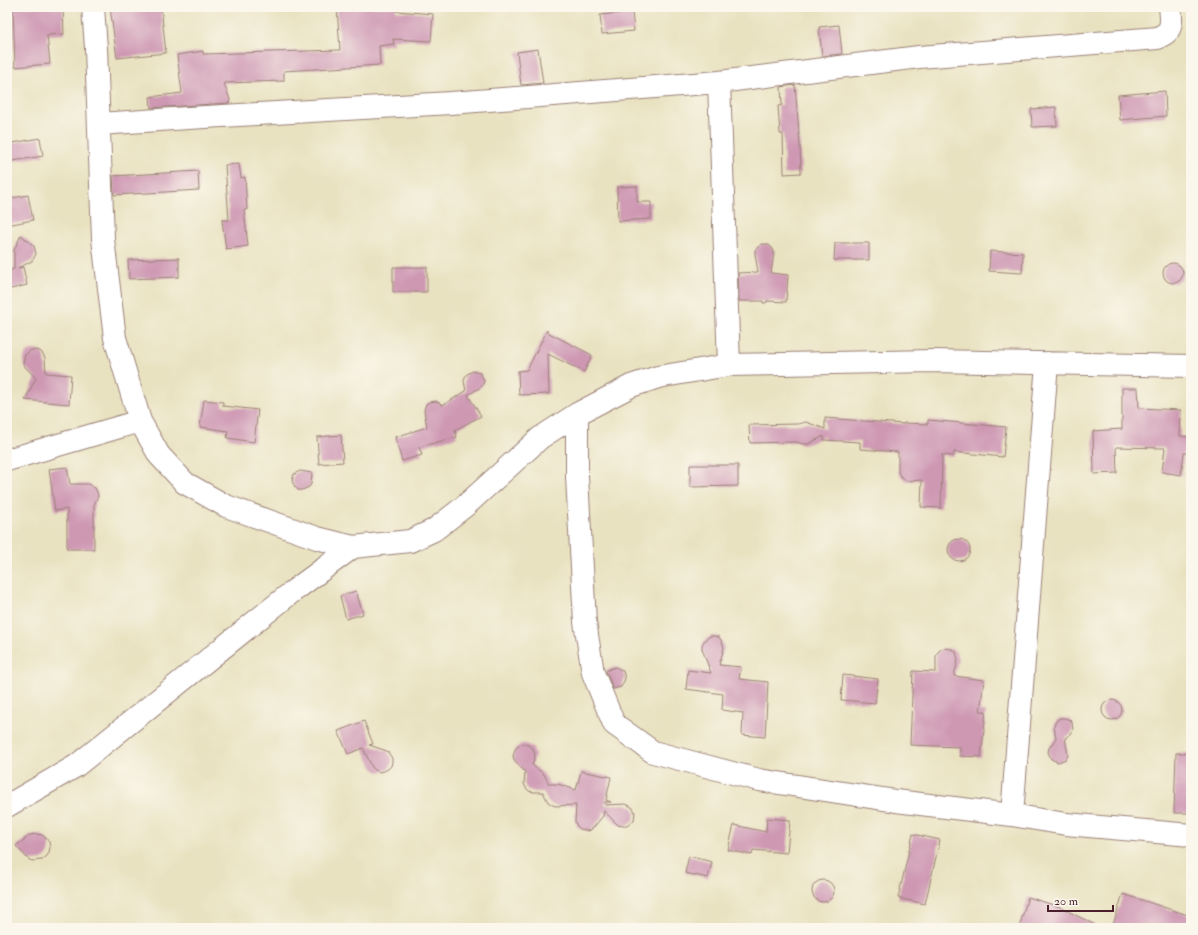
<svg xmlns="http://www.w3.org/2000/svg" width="1198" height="935" viewBox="0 0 1198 935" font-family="'IM FELL Double Pica',serif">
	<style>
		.building { fill: #ce98b3 }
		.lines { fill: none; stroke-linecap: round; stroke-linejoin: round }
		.minor-casing { stroke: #9a8076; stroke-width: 24 }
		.minor { stroke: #fff; stroke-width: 22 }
	</style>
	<rect width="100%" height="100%" fill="#fbf7ec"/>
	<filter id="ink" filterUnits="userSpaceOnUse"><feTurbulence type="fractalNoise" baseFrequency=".025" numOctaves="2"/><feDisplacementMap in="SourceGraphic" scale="8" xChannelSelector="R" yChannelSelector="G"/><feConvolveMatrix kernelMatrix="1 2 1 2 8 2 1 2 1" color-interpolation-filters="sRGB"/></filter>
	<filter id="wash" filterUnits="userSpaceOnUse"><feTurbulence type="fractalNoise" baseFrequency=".012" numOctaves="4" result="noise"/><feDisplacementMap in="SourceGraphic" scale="16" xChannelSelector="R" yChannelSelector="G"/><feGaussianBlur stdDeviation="0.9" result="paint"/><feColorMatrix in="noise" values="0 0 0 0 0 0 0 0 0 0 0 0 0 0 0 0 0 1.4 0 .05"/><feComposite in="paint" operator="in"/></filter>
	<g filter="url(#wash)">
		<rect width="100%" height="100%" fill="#e9e2c1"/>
		<g id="blocks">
			<path class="building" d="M 13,7 L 63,7 L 64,34 L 47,35 L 50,64 L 15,67 Z
				M 110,7 L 161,7 L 166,53 L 117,58 Z
				M 337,7 L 396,7 L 396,11 L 433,14 L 431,41 L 393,39 L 394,44 L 379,46 L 380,65 L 284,71 L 284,81 L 224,83 L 230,100 L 229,103 L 151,108 L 150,97 L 182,93 L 177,55 L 203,51 L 203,54 L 340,50 Z
				M 632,12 L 634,31 L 602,34 L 600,15 Z
				M 839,25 L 842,54 L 822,56 L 819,27 Z
				M 538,49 L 543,83 L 521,85 L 517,52 Z
				M 795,85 L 800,145 L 801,173 L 784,174 L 783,134 L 780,134 L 778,106 L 782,105 L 781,87 Z
				M 1165,91 L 1166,116 L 1120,120 L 1118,95 Z
				M 1056,107 L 1057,126 L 1032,127 L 1031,109 Z
				M 40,138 L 43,156 L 7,162 L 7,144 Z
				M 239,164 L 241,178 L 245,177 L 247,210 L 244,210 L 248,246 L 226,249 L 222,220 L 229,220 L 225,165 Z
				M 198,171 L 199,190 L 114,195 L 113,176 Z
				M 637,186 L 637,202 L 651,202 L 651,219 L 618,221 L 617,187 Z
				M 28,195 L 33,220 L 7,225 L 7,199 Z
				M 21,235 L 34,246 L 36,254 L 32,261 L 18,268 L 23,267 L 27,285 L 7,290 L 7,271 L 14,269 L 14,250 Z
				M 835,243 L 869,243 L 869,260 L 834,260 Z
				M 763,244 L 767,244 L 770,246 L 773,249 L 774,253 L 771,273 L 788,275 L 786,302 L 767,301 L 766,303 L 763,303 L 763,301 L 739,301 L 738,273 L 758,272 L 755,254 L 755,250 L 760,245 Z
				M 990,251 L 1023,253 L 1022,273 L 989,271 Z
				M 179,258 L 179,277 L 129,279 L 128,260 Z
				M1163 273a10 10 0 1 1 20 0a10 10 0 1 1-20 0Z
				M 393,267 L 427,267 L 427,292 L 393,292 Z
				M 547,330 L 547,332 L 592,355 L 584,372 L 548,354 L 549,394 L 519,395 L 518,371 L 527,370 Z
				M 31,350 L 36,350 L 40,351 L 43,354 L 45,358 L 46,373 L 71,375 L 69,404 L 25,400 L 36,378 L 25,367 L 23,363 L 25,355 Z
				M 473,371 L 480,373 L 484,380 L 483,384 L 481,387 L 468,395 L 481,416 L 455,430 L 457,437 L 419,447 L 422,455 L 402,461 L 395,437 L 427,427 L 424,410 L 426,404 L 429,402 L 436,401 L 443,405 L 466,391 L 464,381 L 465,377 L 467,374 Z
				M 1122,388 L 1138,388 L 1139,408 L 1181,410 L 1180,436 L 1191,437 L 1191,453 L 1184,453 L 1181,475 L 1162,472 L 1165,448 L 1116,447 L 1117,473 L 1094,474 L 1093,431 L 1122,429 Z
				M 204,400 L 223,402 L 223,406 L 258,410 L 254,442 L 227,438 L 228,431 L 200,427 Z
				M 825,418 L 904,424 L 904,423 L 928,424 L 928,420 L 1006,427 L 1003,457 L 954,452 L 954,456 L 942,455 L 941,508 L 921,507 L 922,480 L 907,481 L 900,476 L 898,472 L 898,452 L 860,449 L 860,442 L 824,440 L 824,436 L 808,444 L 803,444 L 796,442 L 750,443 L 749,425 L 798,424 L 806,422 L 825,429 Z
				M 341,435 L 343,462 L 319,464 L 317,437 Z
				M 690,465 L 738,465 L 738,486 L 690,487 Z
				M 67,467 L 70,484 L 88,484 L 95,488 L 97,492 L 98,496 L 94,505 L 94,549 L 67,549 L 67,509 L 55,511 L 49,469 Z
				M 300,471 L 312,473 L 311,484 L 309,487 L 302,490 L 298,490 L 295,487 L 292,481 L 294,474 Z
				M948 550a11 11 0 1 1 22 0a11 11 0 1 1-22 0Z
				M 356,591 L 363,614 L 346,619 L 340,596 Z
				M 710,636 L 714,636 L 719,637 L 723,644 L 724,648 L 719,665 L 741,667 L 739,679 L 768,682 L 765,737 L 742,735 L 743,713 L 722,710 L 723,694 L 686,689 L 688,670 L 711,673 L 702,649 L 702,645 L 704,641 Z
				M 944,648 L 952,649 L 956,652 L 958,660 L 954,676 L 984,680 L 980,711 L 986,711 L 981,757 L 960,756 L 960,747 L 910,745 L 913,671 L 936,672 L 936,657 L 937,653 L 940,650 Z
				M 616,667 L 623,671 L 625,679 L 621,687 L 613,689 L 606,671 L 612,668 Z
				M 843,675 L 878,679 L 875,703 L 841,700 Z
				M1102 710a10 10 0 1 1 20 0a10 10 0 1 1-20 0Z
				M 1060,718 L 1064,718 L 1071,720 L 1072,723 L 1073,730 L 1071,734 L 1065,738 L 1068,755 L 1066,759 L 1058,762 L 1051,759 L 1048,752 L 1049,748 L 1056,738 L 1054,727 L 1055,723 L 1057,720 Z
				M 364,721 L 373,744 L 369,745 L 387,751 L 392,758 L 392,762 L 391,766 L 388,769 L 384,771 L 379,772 L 375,770 L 372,767 L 363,748 L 348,754 L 338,731 Z
				M 521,744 L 526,744 L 533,748 L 535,756 L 532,765 L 544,774 L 549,784 L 558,784 L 576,790 L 581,771 L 611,777 L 606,800 L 611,802 L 605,802 L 605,805 L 626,804 L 630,806 L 633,808 L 635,812 L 634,820 L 627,826 L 623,826 L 618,825 L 604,811 L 603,816 L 593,828 L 589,831 L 580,829 L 577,826 L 575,822 L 576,805 L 555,806 L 551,804 L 548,802 L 543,792 L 534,792 L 529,791 L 526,788 L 524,784 L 525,772 L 515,761 L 513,757 L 515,749 Z
				M 1176,753 L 1191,753 L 1191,813 L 1174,813 Z
				M 767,818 L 790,820 L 787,853 L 753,850 L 752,855 L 728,850 L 734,825 L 766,832 Z
				M 36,834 L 42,835 L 46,838 L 49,842 L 50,847 L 49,853 L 46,857 L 42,860 L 32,861 L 28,859 L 16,846 L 30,835 Z
				M 913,834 L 940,840 L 925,904 L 898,898 Z
				M 689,856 L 712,862 L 708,878 L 685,873 Z
				M812 891a11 11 0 1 1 22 0a11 11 0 1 1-22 0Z
				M 1123,894 L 1191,916 L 1191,928 L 1112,928 Z
				M 1028,897 L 1060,907 L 1101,928 L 1019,928 Z"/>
		</g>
	</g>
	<g filter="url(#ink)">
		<use href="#blocks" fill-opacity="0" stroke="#9a8076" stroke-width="1"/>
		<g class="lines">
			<defs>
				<path id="minor" d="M 93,7 L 96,48 L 103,239 L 115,338 L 140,421 L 159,455 L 185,483 L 226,506 L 317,538 L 353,547 L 410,541 L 434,530 L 465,506 L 540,438 L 577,414 L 631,386 L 658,377 L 729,365 L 933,361 L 1191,366
					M 719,82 L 729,365
					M 99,124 L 188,118 L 451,103 L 719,82 L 919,57 L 1158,38 C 1160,36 1164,35 1166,33 C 1173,27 1171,15 1170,7
					M 577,414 L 577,477 L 585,622 L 593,673 L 614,724 L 653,752 L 759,780 L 896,801 L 1012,815 L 1066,824 L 1191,835
					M 7,460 L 140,421
					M 7,806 L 76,766 L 292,592 L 353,547
					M 1012,815 L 1047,363"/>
			</defs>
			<use href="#minor" class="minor-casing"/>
			<use href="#minor" class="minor"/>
		</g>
	</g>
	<rect width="1198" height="935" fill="none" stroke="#fbf7ec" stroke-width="24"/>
	<path d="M1048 905v6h65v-6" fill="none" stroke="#4a1f2b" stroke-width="2"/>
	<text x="1054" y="905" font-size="12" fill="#4a1f2b" stroke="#fbf7ec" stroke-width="3" paint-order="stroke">20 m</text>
</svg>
